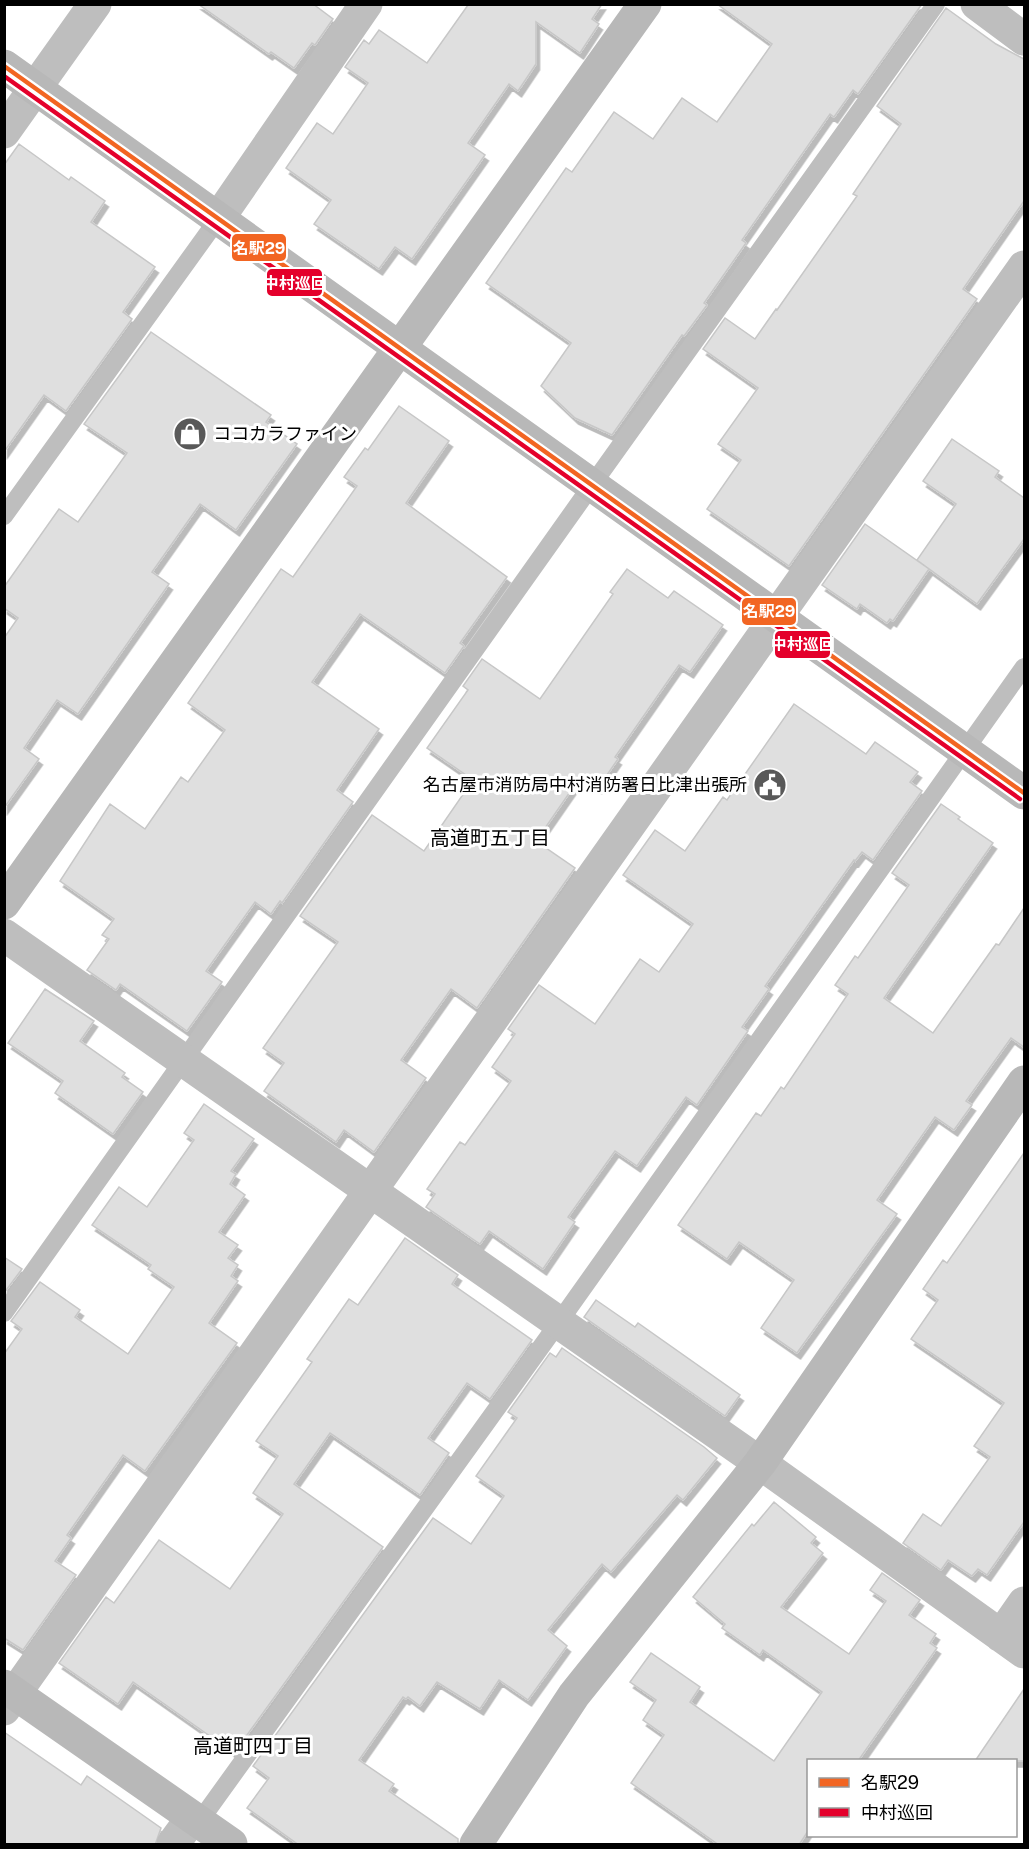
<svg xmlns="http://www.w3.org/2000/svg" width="1029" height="1849" viewBox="0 0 1029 1849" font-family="'Public Sans','Noto Sans JP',sans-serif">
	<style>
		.building { fill: #dfdfdf; stroke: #c7c7c7; stroke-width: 1.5; filter: url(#shadow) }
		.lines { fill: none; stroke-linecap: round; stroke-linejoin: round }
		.lane { stroke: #bebebe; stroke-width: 18 }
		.street { stroke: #bebebe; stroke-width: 33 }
		.secondary { stroke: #b8b8b8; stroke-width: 33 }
		.bus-1-casing { stroke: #fff; stroke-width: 9 }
		.bus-2-casing { stroke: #fff; stroke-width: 9 }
		.bus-1 { stroke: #f26522; stroke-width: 4.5 }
		.bus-2 { stroke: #e4002b; stroke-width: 4.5 }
		.labels { text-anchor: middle; stroke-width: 6; stroke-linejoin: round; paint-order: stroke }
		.poi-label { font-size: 18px; fill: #000; stroke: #fff; text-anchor: start }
		.neighbourhood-label { font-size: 20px; fill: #000; stroke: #fff }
		.line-badge { stroke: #fff; stroke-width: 2 }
		.badge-label { font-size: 16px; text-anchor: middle; font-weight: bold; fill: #fff }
	</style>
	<defs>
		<filter id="shadow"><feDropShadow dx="3.5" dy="6" stdDeviation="0" flood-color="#0004"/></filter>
	</defs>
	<rect width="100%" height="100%" fill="#fff"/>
	<path class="building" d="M 198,4 L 313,4 L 333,19 L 315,45 L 312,43 L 294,68 L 271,52 L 269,54 Z
		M 602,4 L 592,19 L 599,24 L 580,53 L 536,22 L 536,64 L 518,91 L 509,84 L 468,143 L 485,155 L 412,259 L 395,247 L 379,269 L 314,224 L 331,200 L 286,168 L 317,123 L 333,134 L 368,83 L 345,67 L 364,40 L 369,44 L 379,30 L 427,63 L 468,5 Z
		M 717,4 L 922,4 L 858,94 L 853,90 L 834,117 L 830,114 L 742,240 L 746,243 L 704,303 L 707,305 L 684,336 L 682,335 L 612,435 L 575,418 L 541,386 L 571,343 L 486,283 L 566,168 L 572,172 L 614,112 L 653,139 L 682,98 L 717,122 L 772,44 Z
		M 946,8 L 996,44 L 1024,59 L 1024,201 L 963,289 L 977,299 L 789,566 L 707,509 L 741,460 L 718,444 L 758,388 L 703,349 L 725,318 L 755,339 L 776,309 L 777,310 L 857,196 L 853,194 L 901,124 L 877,106 Z
		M 19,144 L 69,180 L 71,177 L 105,201 L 91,222 L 155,267 L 123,312 L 132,319 L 66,411 L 44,395 L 4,452 L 4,165 Z
		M 151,332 L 271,415 L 266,422 L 297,444 L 236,530 L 200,504 L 152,572 L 169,584 L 78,714 L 57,700 L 24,748 L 39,759 L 4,808 L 4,638 L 18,618 L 4,608 L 4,587 L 59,509 L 78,522 L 127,453 L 84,424 Z
		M 399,406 L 449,441 L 406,503 L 507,577 L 460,643 L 464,646 L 445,673 L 360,614 L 312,682 L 379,729 L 337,790 L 353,802 L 282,903 L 280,901 L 271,914 L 255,902 L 206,971 L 222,982 L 187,1031 L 120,984 L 116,990 L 87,970 L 109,939 L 102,935 L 114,919 L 60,881 L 110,804 L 145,829 L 181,777 L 188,782 L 225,730 L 188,703 L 281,569 L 293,577 L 357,486 L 344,477 L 365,448 L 368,450 Z
		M 952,439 L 999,471 L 995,477 L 1024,498 L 1024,539 L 977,604 L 917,560 L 956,504 L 923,481 Z
		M 865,524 L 929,569 L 893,621 L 890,619 L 887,623 L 860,604 L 857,609 L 822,585 Z
		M 627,569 L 668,598 L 674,591 L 723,625 L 690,672 L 679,665 L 615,757 L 618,759 L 598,788 L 581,776 L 536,841 L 575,868 L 477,1008 L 451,989 L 401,1060 L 426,1078 L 374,1152 L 344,1130 L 336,1142 L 264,1091 L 284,1063 L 263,1048 L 338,942 L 300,916 L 372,815 L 424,851 L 473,780 L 427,748 L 468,690 L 463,686 L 482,659 L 540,699 L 613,594 L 610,592 Z
		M 794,704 L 866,754 L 875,742 L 918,772 L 910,782 L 922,791 L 873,860 L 862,852 L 855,861 L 854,860 L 765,986 L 769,989 L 742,1027 L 748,1031 L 697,1105 L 686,1097 L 637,1166 L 615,1151 L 568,1217 L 575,1222 L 543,1269 L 489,1231 L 480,1244 L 426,1207 L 435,1194 L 427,1189 L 460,1142 L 465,1145 L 511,1081 L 492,1067 L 515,1034 L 508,1029 L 539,985 L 595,1024 L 640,959 L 659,972 L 693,924 L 623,875 L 655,830 L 685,851 L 723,797 L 727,800 Z
		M 941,804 L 960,817 L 958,819 L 993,843 L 884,998 L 933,1033 L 996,944 L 999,945 L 1024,908 L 1024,1047 L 1011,1038 L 966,1101 L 972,1105 L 954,1130 L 935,1117 L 877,1200 L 897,1214 L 797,1353 L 761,1328 L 794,1280 L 739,1242 L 727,1259 L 678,1225 L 756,1113 L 761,1116 L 781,1087 L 784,1089 L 848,994 L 835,985 L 855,956 L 858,958 L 909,885 L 892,873 Z
		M 45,989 L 94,1021 L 80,1041 L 125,1073 L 122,1077 L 143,1092 L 113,1134 L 55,1093 L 63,1081 L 8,1043 Z
		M 204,1104 L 254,1139 L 231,1171 L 236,1174 L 230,1184 L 245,1195 L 219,1232 L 238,1245 L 228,1258 L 238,1265 L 231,1276 L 238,1281 L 209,1323 L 237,1343 L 145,1471 L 123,1455 L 67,1535 L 71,1538 L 55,1561 L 76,1575 L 23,1650 L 4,1638 L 4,1354 L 22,1329 L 11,1321 L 40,1282 L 80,1310 L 75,1317 L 128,1354 L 174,1287 L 148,1269 L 151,1265 L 92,1225 L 119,1187 L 147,1207 L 194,1140 L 184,1133 Z
		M 1024,1153 L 1024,1522 L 987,1575 L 978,1569 L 972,1576 L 948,1560 L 941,1570 L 903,1543 L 923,1514 L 941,1526 L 990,1457 L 974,1446 L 1004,1403 L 911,1339 L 938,1300 L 923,1289 L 943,1260 L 947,1263 Z
		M 405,1238 L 458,1275 L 452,1284 L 532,1340 L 490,1399 L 467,1383 L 428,1438 L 449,1453 L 420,1495 L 330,1433 L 294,1484 L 383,1547 L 234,1753 L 133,1682 L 118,1704 L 59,1663 L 106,1597 L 114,1603 L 159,1540 L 230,1589 L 283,1514 L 253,1493 L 278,1456 L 256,1441 L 312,1362 L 307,1359 L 349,1299 L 358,1305 Z
		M 4,1257 L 22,1269 L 4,1293 Z
		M 596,1300 L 635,1327 L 638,1323 L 740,1395 L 725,1416 L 584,1317 Z
		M 562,1348 L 704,1447 L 717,1458 L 683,1500 L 677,1495 L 611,1572 L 602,1564 L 548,1630 L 567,1646 L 528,1700 L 499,1680 L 480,1709 L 437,1682 L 420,1706 L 408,1697 L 406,1699 L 403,1697 L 359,1760 L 394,1784 L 389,1791 L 458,1839 L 458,1845 L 299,1845 L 247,1808 L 269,1778 L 253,1766 L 433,1518 L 471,1544 L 504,1496 L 476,1476 L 517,1418 L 508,1412 L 550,1353 L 556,1357 Z
		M 774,1502 L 816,1537 L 811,1543 L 823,1553 L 781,1607 L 849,1654 L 886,1601 L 870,1590 L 882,1573 L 920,1600 L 909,1615 L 936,1634 L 930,1643 L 937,1648 L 858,1761 L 808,1761 L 808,1831 L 799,1845 L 719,1845 L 631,1783 L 664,1735 L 643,1720 L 656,1700 L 630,1682 L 651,1653 L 700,1687 L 690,1702 L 774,1761 L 822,1692 L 763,1650 L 760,1655 L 722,1628 L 725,1624 L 693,1597 L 752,1524 L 754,1526 Z
		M 1024,1689 L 1024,1761 L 975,1761 Z
		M 4,1732 L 81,1785 L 87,1776 L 161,1828 L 155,1845 L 4,1845 Z"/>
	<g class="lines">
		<path class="lane" d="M 4,516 L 218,219
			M 4,1313 L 592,485 L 936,4
			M 199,1822 L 559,1322 L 1024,667"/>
		<path class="street" d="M 977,4 L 1024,39
			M 4,132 L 95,4
			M 218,219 L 366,4
			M 4,935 L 760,1463 L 1024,1652
			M 1001,1636 L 1024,1603
			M 4,1709 L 1024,267
			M 173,1844 L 192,1818"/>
		<path class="secondary" d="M 4,66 L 1024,793
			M 4,903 L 645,4
			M 4,1686 L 231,1844
			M 476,1844 L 574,1695 L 760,1463 L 1024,1082"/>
		<defs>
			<path id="bus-1" d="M 4,66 L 1024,793"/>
			<path id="bus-2" d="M 4,76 L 1020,799"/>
		</defs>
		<use href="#bus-1" class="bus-1-casing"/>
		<use href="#bus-2" class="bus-2-casing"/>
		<use href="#bus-1" class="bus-1"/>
		<use href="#bus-2" class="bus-2"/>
	</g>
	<defs>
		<symbol id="shop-disc" viewBox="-11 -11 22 22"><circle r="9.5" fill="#595959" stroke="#fff"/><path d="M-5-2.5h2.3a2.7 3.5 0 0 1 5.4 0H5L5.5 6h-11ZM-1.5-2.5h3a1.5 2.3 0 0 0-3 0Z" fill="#fff"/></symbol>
		<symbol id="civic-disc" viewBox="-11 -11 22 22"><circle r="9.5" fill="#595959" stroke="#fff"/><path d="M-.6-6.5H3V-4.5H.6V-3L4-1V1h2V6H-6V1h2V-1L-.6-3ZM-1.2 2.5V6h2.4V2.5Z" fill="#fff"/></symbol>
	</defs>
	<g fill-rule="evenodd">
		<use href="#shop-disc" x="171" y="415" width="38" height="38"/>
		<use href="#civic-disc" x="751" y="766" width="38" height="38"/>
	</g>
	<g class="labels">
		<g class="poi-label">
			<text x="213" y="440">ココカラファイン</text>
			<text x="747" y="791" text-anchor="end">名古屋市消防局中村消防署日比津出張所</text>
		</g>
		<g class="neighbourhood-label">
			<text x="490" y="845">高道町五丁目</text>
			<text x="253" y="1753">高道町四丁目</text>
		</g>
	</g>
	<g class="line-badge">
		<rect x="231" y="233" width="56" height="29" rx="6" fill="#f26522"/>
		<rect x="266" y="268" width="57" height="29" rx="6" fill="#e4002b"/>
		<rect x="741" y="597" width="56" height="29" rx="6" fill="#f26522"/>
		<rect x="774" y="630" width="57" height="29" rx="6" fill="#e4002b"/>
	</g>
	<g class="badge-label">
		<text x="259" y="254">名駅29</text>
		<text x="295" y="289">中村巡回</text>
		<text x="769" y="617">名駅29</text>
		<text x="803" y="650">中村巡回</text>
	</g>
	<rect width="1029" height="1849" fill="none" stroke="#000000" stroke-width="12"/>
	<rect x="807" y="1759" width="210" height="78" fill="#ffffff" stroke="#999999" stroke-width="1.5"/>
	<rect x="819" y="1778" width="30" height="9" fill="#f26522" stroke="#999999" stroke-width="1.5"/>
	<text x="861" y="1789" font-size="18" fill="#000000">名駅29</text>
	<rect x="819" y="1808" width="30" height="9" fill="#e4002b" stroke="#999999" stroke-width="1.5"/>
	<text x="861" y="1819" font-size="18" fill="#000000">中村巡回</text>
</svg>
